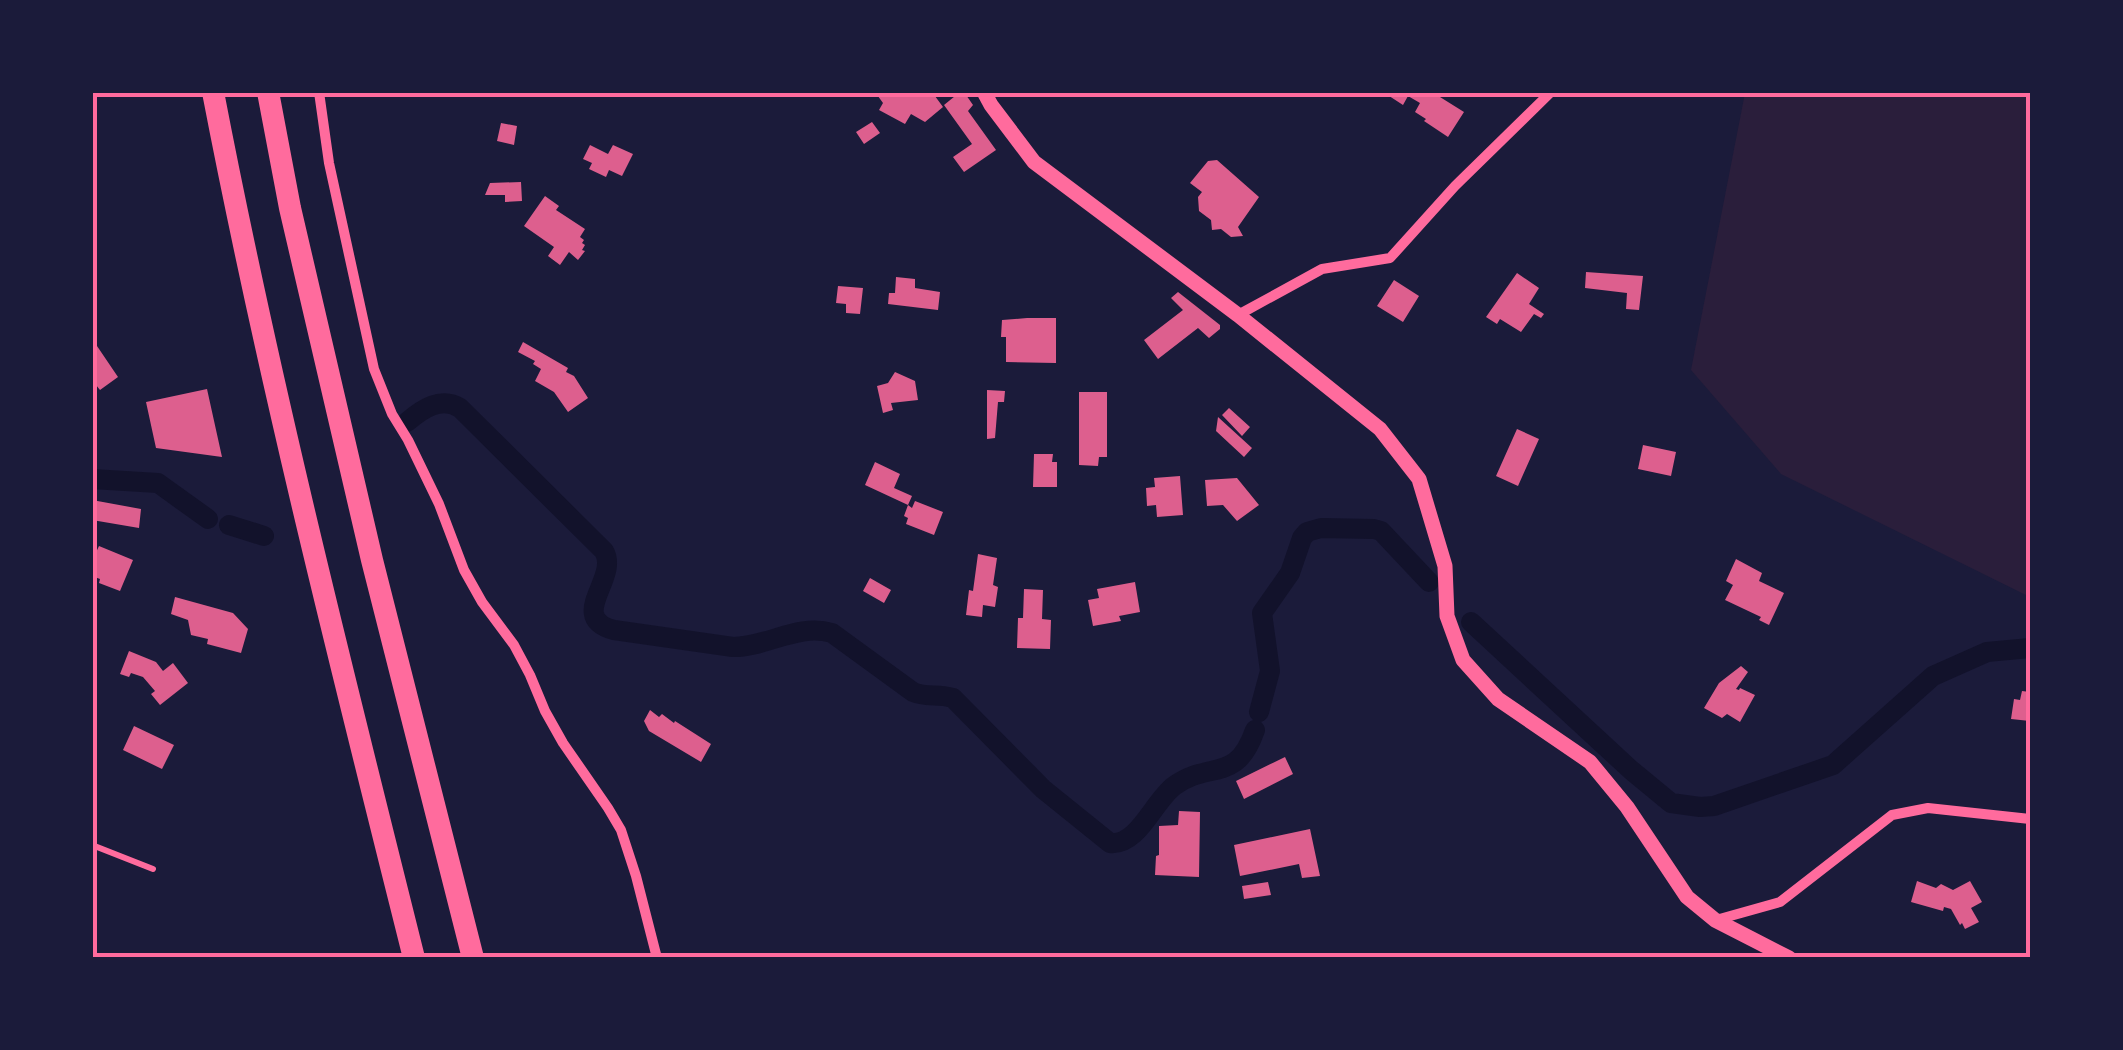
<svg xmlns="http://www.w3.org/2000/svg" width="2123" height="1050" viewBox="0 0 2123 1050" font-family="Signika,sans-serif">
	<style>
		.green { fill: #2a1e3b }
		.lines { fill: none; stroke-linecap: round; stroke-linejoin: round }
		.canal { stroke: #12122b; stroke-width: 20 }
		.building { fill: #dd5f8e }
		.path { stroke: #ff6b9d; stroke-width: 4 }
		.service { stroke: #ff6b9d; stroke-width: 6 }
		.minor { stroke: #ff6b9d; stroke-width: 10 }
		.tertiary { stroke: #ff6b9d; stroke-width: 15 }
		.motorway { stroke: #ff6b9d; stroke-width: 22 }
		.neatline { fill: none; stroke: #ff6b9d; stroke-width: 4 }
	</style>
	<rect width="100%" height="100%" fill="#1b1b3a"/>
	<path class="green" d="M 1745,93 L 2030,93 L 2030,597 L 1781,474 L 1691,370 Z"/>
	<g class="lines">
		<path class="canal" d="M 407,422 C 422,409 441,396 460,408 L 604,551 C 620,578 566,617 614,630 L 733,647 C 767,647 798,623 832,633 L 913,692 C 926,698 939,693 953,698 L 1043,789 L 1110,843 C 1138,846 1153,802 1174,786 C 1209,760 1236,785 1255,730
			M 92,479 L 158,483 L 208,519
			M 229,525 L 264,536
			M 1471,622 L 1631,770 L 1671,803 L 1700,807 L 1714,806 L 1833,765 L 1933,676 L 1987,652 L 2030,648
			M 1259,712 L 1270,671 L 1262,613 L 1290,573 L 1302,538 L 1307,532 L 1321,528 L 1374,529 L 1381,531 L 1429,582"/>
	</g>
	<path class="building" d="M 875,92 L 918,92 L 925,96 L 932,92 L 943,107 L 925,122 L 911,114 L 905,124 L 879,110 L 883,103 Z
		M 960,92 L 964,92 L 973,105 L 968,111 L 996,150 L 964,172 L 953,157 L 972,144 L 944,105 Z
		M 1383,92 L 1439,92 L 1441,94 L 1440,97 L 1464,112 L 1448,137 L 1424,121 L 1426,119 L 1415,112 L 1420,103 L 1408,96 L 1403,105 Z
		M 872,122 L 880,133 L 864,144 L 856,132 Z
		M 501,123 L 517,126 L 514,145 L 497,141 Z
		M 590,145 L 608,154 L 613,145 L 633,154 L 622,176 L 609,170 L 606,177 L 589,169 L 592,163 L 583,159 Z
		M 1217,160 L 1259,197 L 1238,227 L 1243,236 L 1231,237 L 1221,229 L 1212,230 L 1211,220 L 1199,211 L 1198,197 L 1202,192 L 1190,183 L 1208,161 Z
		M 521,182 L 522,201 L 505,202 L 505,195 L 485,195 L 490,183 Z
		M 545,196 L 559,206 L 556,210 L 585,229 L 580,237 L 584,240 L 582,243 L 585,245 L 582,250 L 585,251 L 578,260 L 569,252 L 560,265 L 548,256 L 554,247 L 524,226 Z
		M 1586,272 L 1643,276 L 1639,310 L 1626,309 L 1627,293 L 1585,288 Z
		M 1517,273 L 1539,288 L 1529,304 L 1544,314 L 1541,318 L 1534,314 L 1521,332 L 1500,319 L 1497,324 L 1486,317 Z
		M 896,277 L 915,279 L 915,288 L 940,292 L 938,310 L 888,304 L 889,293 L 895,293 Z
		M 1394,280 L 1419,296 L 1403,322 L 1377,306 Z
		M 838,286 L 863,288 L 860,314 L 846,313 L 846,304 L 836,303 Z
		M 1178,292 L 1220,325 L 1220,329 L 1209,338 L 1198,328 L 1158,359 L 1144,340 L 1183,310 L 1171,298 Z
		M 1027,318 L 1056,318 L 1056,363 L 1006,362 L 1006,337 L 1001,337 L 1002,320 Z
		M 523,342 L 568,368 L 566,372 L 574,376 L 588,398 L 568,412 L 554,392 L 535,381 L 541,369 L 533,364 L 535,361 L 518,352 Z
		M 97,346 L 118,377 L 100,390 L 92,380 L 92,349 Z
		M 895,372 L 915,381 L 918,400 L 891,403 L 893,410 L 883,413 L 877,386 L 888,383 Z
		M 207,389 L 222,457 L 156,448 L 146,402 Z
		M 987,390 L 1005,391 L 1004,402 L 998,402 L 995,438 L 987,439 Z
		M 1079,392 L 1107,392 L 1107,457 L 1099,457 L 1098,466 L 1079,465 Z
		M 1229,408 L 1250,427 L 1242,436 L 1222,415 Z
		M 1218,417 L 1252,448 L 1244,457 L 1216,431 Z
		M 1517,429 L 1539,439 L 1518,486 L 1496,476 Z
		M 1643,445 L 1676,452 L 1671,476 L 1638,469 Z
		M 1034,454 L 1053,454 L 1052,462 L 1057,462 L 1057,487 L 1033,487 Z
		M 875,462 L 900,474 L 894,488 L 912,496 L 908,505 L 912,508 L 915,501 L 943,512 L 934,535 L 906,524 L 908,518 L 904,516 L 908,505 L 865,485 Z
		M 1180,476 L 1183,515 L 1157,517 L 1156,505 L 1147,506 L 1146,488 L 1155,487 L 1154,478 Z
		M 1237,478 L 1259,505 L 1237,521 L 1223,505 L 1207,506 L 1205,480 Z
		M 92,500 L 141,509 L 139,528 L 92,520 Z
		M 99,546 L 133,560 L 120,591 L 99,583 L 100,579 L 92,576 L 92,561 Z
		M 978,554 L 997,558 L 993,585 L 998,587 L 995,607 L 983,605 L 982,617 L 966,615 L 969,590 L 973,591 Z
		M 1736,559 L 1762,573 L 1759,581 L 1784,593 L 1769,625 L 1759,620 L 1761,617 L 1725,600 L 1733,585 L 1726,581 Z
		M 870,578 L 891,590 L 884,603 L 863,591 Z
		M 1135,582 L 1140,612 L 1119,616 L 1121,621 L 1093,626 L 1088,600 L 1099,598 L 1097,589 Z
		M 1024,589 L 1043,590 L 1042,619 L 1051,620 L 1050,649 L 1017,648 L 1018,618 L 1023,618 Z
		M 175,597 L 233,613 L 248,629 L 241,653 L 207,644 L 208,639 L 191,635 L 188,620 L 171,614 Z
		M 129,651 L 156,662 L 163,671 L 173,663 L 188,683 L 160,705 L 151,694 L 155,691 L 143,677 L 131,673 L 129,677 L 120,674 Z
		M 1741,666 L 1748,672 L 1736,689 L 1739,690 L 1740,688 L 1755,695 L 1740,722 L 1727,714 L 1722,718 L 1704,708 L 1719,683 Z
		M 2022,691 L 2030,692 L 2030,721 L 2011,719 L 2014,699 L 2020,700 Z
		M 650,710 L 659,717 L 662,714 L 674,723 L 675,721 L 711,744 L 701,762 L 649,731 L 644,721 Z
		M 134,726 L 174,745 L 162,769 L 123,750 Z
		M 1285,757 L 1293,774 L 1244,799 L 1236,781 Z
		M 1179,811 L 1200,812 L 1199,877 L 1155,875 L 1156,856 L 1159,855 L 1159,826 L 1178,825 Z
		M 1310,829 L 1320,876 L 1302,878 L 1299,864 L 1240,876 L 1234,845 Z
		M 1917,881 L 1936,888 L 1941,884 L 1953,890 L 1970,881 L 1982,902 L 1971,908 L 1979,922 L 1965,929 L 1962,923 L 1960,925 L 1951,909 L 1944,907 L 1943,911 L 1911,902 Z
		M 1268,882 L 1271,895 L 1244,899 L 1242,886 Z"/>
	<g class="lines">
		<path class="path" d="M 2024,92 L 2030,96"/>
		<path class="service" d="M 92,845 L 153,869"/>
		<path class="minor" d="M 319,92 L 329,163 L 374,369 L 392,414 L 408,440 L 439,504 L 464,570 L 482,602 L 514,645 L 530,675 L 545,711 L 563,743 L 608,808 L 621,830 L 636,876 L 657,958
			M 1238,315 L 1322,269 L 1390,258 L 1455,186 L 1551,92
			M 1716,920 L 1780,902 L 1892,815 L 1928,808 L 2030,819"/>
		<path class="tertiary" d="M 984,92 L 991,105 L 1034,162 L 1238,315 L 1380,429 L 1419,479 L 1445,566 L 1447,616 L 1463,660 L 1498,699 L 1590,762 L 1627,807 L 1687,897 L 1715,920 L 1789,958"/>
		<path class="motorway" d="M 213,92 C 269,383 342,670 414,958
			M 268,92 L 290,208 L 372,560 L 473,958"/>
	</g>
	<rect width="2123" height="1050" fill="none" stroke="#1b1b3a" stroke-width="190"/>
	<rect x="95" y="95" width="1933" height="860" class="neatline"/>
</svg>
